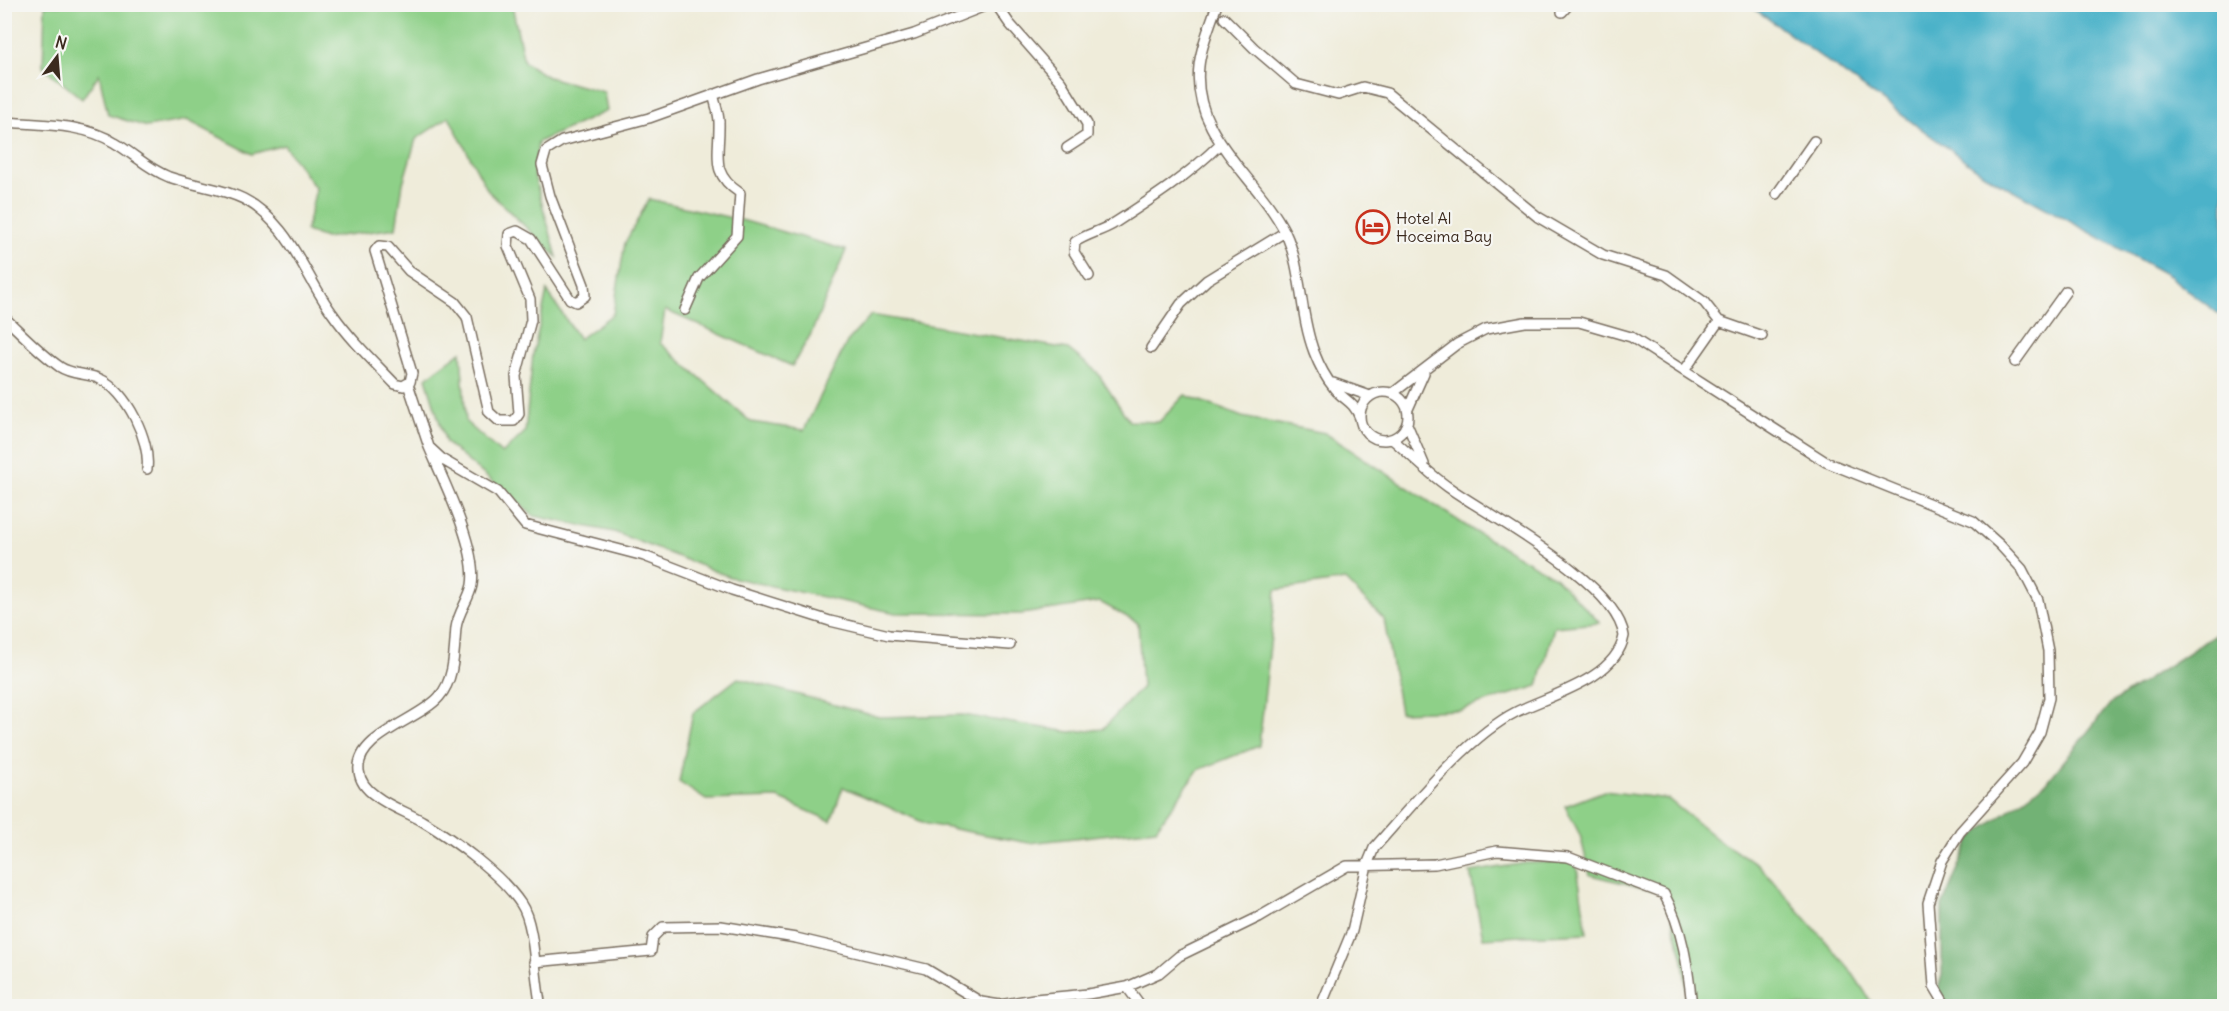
<svg xmlns="http://www.w3.org/2000/svg" width="2229" height="1011" viewBox="0 0 2229 1011" font-family="Delius,sans-serif">
	<style>
		.green { fill: #8ed088; stroke: #647d53; stroke-width: 1.5 }
		.forest { fill: #72b274; stroke: #566e49; stroke-width: 1.5 }
		.water { fill: #4bb2c9; stroke: #436e74; stroke-width: 1.5 }
		.lines { fill: none; stroke-linecap: round; stroke-linejoin: round }
		.street-casing { stroke: #7a6e60; stroke-width: 12 }
		.street { stroke: #fff; stroke-width: 9 }
		.labels { text-anchor: middle; stroke-width: 4.5; stroke-linejoin: round; paint-order: stroke }
		.poi-label { font-size: 16px; fill: #3b2a1e; stroke: #f6f6f2; text-anchor: start }
	</style>
	<rect width="100%" height="100%" fill="#f6f6f2"/>
	<filter id="ink" filterUnits="userSpaceOnUse"><feTurbulence type="fractalNoise" baseFrequency=".0167" numOctaves="2"/><feDisplacementMap in="SourceGraphic" scale="12" xChannelSelector="R" yChannelSelector="G"/><feConvolveMatrix kernelMatrix="1 2 1 2 8 2 1 2 1" color-interpolation-filters="sRGB"/></filter>
	<filter id="wash" filterUnits="userSpaceOnUse"><feTurbulence type="fractalNoise" baseFrequency=".008" numOctaves="4" result="noise"/><feDisplacementMap in="SourceGraphic" scale="24" xChannelSelector="R" yChannelSelector="G"/><feGaussianBlur stdDeviation="1.35" result="paint"/><feColorMatrix in="noise" values="0 0 0 0 0 0 0 0 0 0 0 0 0 0 0 0 0 1.4 0 .05"/><feComposite in="paint" operator="in"/></filter>
	<g filter="url(#wash)">
		<rect width="100%" height="100%" fill="#efecda"/>
		<path class="green" d="M 45,5 L 512,5 L 524,62 L 548,77 L 604,92 L 607,111 L 538,142 L 534,175 L 557,257 L 488,191 L 449,117 L 416,139 L 403,183 L 396,228 L 325,238 L 306,231 L 316,189 L 284,145 L 252,154 L 187,120 L 147,127 L 108,115 L 99,74 L 82,99 L 43,67 Z
			M 649,199 L 745,221 L 846,250 L 811,334 L 792,366 L 665,310 L 660,343 L 751,422 L 804,430 L 847,342 L 871,315 L 1068,349 L 1097,372 L 1129,421 L 1159,422 L 1185,395 L 1242,417 L 1325,433 L 1474,531 L 1555,577 L 1600,623 L 1554,627 L 1538,686 L 1460,710 L 1400,712 L 1384,619 L 1345,580 L 1276,590 L 1259,746 L 1198,770 L 1156,829 L 1029,843 L 927,824 L 843,787 L 831,821 L 778,798 L 706,800 L 679,782 L 693,713 L 738,678 L 879,717 L 963,715 L 1070,732 L 1103,729 L 1142,687 L 1138,623 L 1100,602 L 1022,614 L 896,613 L 730,577 L 614,532 L 534,516 L 446,443 L 426,378 L 461,352 L 466,422 L 502,454 L 525,432 L 533,354 L 547,291 L 579,339 L 613,314 L 625,243 Z
			M 1604,791 L 1668,799 L 1722,843 L 1758,864 L 1849,968 L 1874,1006 L 1688,1006 L 1683,959 L 1665,893 L 1590,875 L 1580,835 L 1565,806 Z
			M 1576,861 L 1587,933 L 1483,938 L 1470,872 L 1526,863 Z"/>
		<path class="forest" d="M 2224,629 L 2224,1006 L 1933,1006 L 1942,975 L 1942,906 L 1971,838 L 2048,781 L 2110,704 Z"/>
		<path class="water" d="M 1749,5 L 2224,5 L 2224,318 L 2169,276 L 1984,174 Z"/>
	</g>
	<g filter="url(#ink)">
		<g class="lines">
			<defs>
				<path id="street" d="M 996,4 L 1009,23 L 1061,82 L 1087,124 L 1087,135 L 1067,148
					M 1217,4 C 1211,24 1201,45 1199,66 C 1191,136 1257,176 1285,232 C 1303,270 1299,313 1314,352 C 1319,365 1325,377 1334,388 C 1344,401 1353,400 1360,418
					M 1562,12 L 1569,4
					M 1224,18 L 1254,48 L 1296,84 L 1338,95 L 1363,87 L 1387,93 L 1538,217 L 1603,255 L 1666,275 L 1704,302 L 1719,321 L 1762,336
					M 4,122 C 42,125 83,123 115,143 C 134,154 148,169 169,177 C 217,193 245,186 281,231 C 301,256 313,287 332,313 C 350,339 373,361 395,384 L 403,386 L 410,382 L 412,373 L 375,251 L 379,246 L 388,247 L 409,271 L 455,302 L 467,317 L 489,412 L 499,421 L 514,421 L 519,414 L 516,376 L 531,320 L 530,299 L 508,246 L 509,234 L 517,231 L 531,239 L 570,299 L 576,302 L 585,296 L 584,285 L 550,196 L 542,165 L 546,151 L 562,141 L 649,118 L 758,79 L 914,34 L 990,4
					M 1777,194 L 1814,141
					M 1089,276 L 1074,252 L 1075,242 C 1087,234 1101,231 1113,224 C 1150,200 1189,175 1220,144
					M 685,310 L 699,278 L 737,236 L 740,193 C 709,173 720,155 719,122 C 719,113 715,103 713,94
					M 4,317 C 22,334 40,353 60,367 C 72,375 87,373 100,379 C 126,390 151,441 147,469
					M 1151,348 L 1181,304 L 1207,280 L 1285,232
					M 2015,362 L 2066,291
					M 1684,371 L 1719,321
					M 1333,383 L 1370,396
					M 408,384 L 429,447 L 443,460 L 498,492 L 525,525 L 644,556 L 732,590 L 830,621 L 889,635 L 1010,645
					M1360 416a24 24 0 1 1 48 0a24 24 0 1 1-48 0Z
					M 1393,393 L 1457,344 L 1486,329 L 1525,322 L 1579,322 L 1631,337 L 1826,462 L 1973,521 L 2000,545 L 2022,569 L 2038,600 L 2048,651 L 2049,698 L 2040,732 L 2022,763 L 1960,832 L 1942,861 L 1928,903 L 1934,986 L 1946,1006
					M 1408,409 L 1424,373
					M 1407,424 L 1424,464
					M 429,447 C 443,480 478,549 472,585 C 469,600 458,612 456,628 C 454,650 455,679 439,697 C 419,720 355,736 359,771 C 360,781 367,790 376,796 C 390,807 409,813 424,822 C 454,840 502,875 521,904 C 536,926 534,979 541,1006
					M 534,962 L 651,951 L 653,937 L 663,927 L 721,926 L 796,938 L 926,969 L 981,1002 L 1000,1005 L 1034,999
					M 1127,987 L 1141,1006
					M 1025,1006 L 1035,999 L 1088,994 L 1127,987 L 1159,973 L 1179,956 L 1259,917 L 1347,866 L 1435,864 L 1497,851 L 1568,857 L 1664,894 C 1683,928 1688,968 1692,1006
					M 1321,1006 L 1352,931 L 1367,865 L 1374,848 C 1412,806 1467,737 1516,712 C 1550,695 1616,679 1624,636 C 1617,582 1490,517 1448,487 C 1428,473 1411,455 1392,439"/>
			</defs>
			<use href="#street" class="street-casing"/>
			<use href="#street" class="street"/>
		</g>
	</g>
	<defs>
		<symbol id="hotel-ring" viewBox="-11 -11 22 22"><circle r="9.5" fill="#f6f6f2" stroke="#c8321e" stroke-width="1.5"/><path d="M-6-4.5h1.5V1H6V5H4.5V3h-9V5H-6ZM-4 0a1.8 1.8 0 1 1 3.6 0ZM.5 0V-2.5h3Q6-2.5 6 0Z" fill="#c8321e"/></symbol>
	</defs>
	<g fill-rule="evenodd">
		<use href="#hotel-ring" x="1354" y="208" width="38" height="38"/>
	</g>
	<g class="labels">
		<g class="poi-label">
			<text x="1396" y="224">Hotel Al<tspan x="1396" dy="18">Hoceima Bay</tspan></text>
		</g>
	</g>
	<rect width="2229" height="1011" fill="none" stroke="#f6f6f2" stroke-width="24"/>
	<g transform="translate(57 57) rotate(16)" stroke="#f6f6f2" stroke-width="4.5" paint-order="stroke">
	<path d="M0-4.5L10 22L0 15L-10 22Z" fill="#3b2a1e"/>
	<text y="-9" font-size="16" font-weight="bold" text-anchor="middle" fill="#3b2a1e">N</text>
	</g>
</svg>
